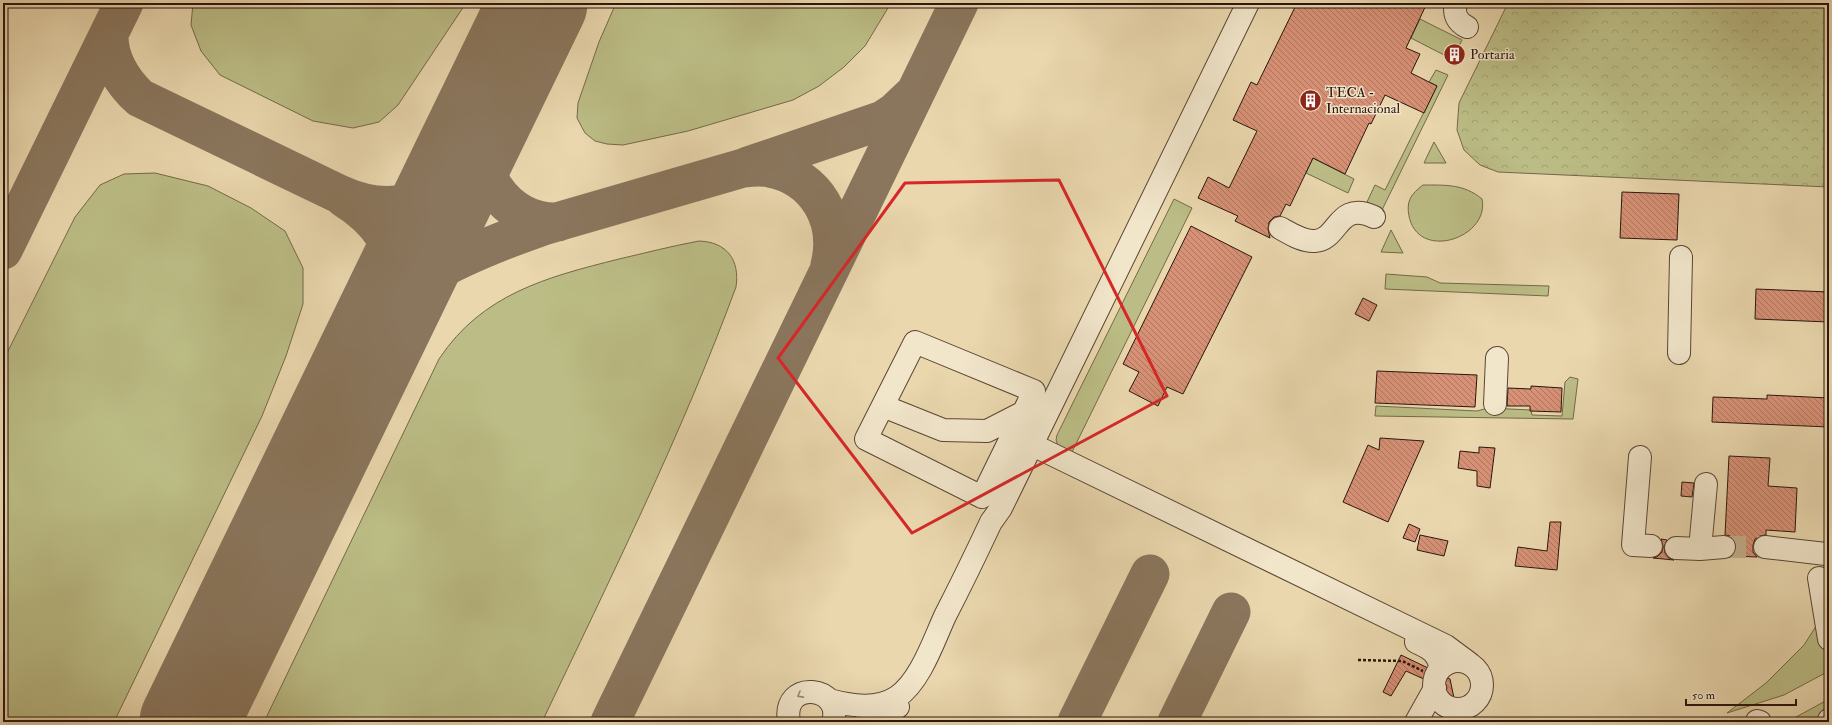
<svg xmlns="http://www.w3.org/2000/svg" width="1832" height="725" viewBox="0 0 1832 725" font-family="'IM FELL Double Pica',serif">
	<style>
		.grass { fill: #bcbd86; stroke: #736949 }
		.forest { fill: url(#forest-crowns); stroke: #736949 }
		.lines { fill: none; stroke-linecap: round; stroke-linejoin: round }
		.taxiway { stroke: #8a765d; stroke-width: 39 }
		.runway { stroke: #8a765d; stroke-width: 99 }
		.building { fill: url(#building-back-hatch); stroke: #2a150c }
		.minor-tunnel { stroke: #c4b08e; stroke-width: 22; stroke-dasharray: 22 11; stroke-linecap: butt }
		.minor-casing { stroke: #5a4634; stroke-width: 24 }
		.path { stroke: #2a150c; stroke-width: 2.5; stroke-dasharray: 3 2; stroke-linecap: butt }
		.minor { stroke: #f1e5ca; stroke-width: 22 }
		.oneway { stroke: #978774 }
		.marked { fill: none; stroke: #d62828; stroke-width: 3; stroke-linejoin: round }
		.labels { text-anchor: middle; stroke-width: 3; stroke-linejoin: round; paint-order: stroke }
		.poi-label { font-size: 14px; fill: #2a150c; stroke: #f1e5ca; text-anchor: start }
	</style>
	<defs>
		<pattern id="forest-crowns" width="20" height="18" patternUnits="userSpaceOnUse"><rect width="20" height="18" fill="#bcbd86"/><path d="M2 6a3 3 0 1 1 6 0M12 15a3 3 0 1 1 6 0" fill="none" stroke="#a2a272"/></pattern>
		<pattern id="building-back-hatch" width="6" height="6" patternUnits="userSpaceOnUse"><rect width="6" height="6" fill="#d79176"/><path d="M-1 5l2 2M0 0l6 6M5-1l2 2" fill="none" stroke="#af755f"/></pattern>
	</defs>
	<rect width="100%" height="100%" fill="#ead7ae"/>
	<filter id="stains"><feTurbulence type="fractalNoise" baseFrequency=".005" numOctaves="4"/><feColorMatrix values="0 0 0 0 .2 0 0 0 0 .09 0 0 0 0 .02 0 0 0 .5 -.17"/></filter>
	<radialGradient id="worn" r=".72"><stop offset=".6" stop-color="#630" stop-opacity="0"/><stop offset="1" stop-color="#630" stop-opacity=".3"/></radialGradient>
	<path class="grass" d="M 193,3 L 466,3 L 398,105 L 379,122 L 353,128 L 313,121 L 220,75 L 201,51 L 191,25 Z
		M 616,3 L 891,3 L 865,46 L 844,67 L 819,86 L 793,100 L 688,131 L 623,145 L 607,144 L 595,141 L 585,133 L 577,118 L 578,103 L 599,42 Z
		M 1420,19 L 1462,40 L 1458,48 L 1452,45 L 1446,56 L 1411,38 Z
		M 1436,70 L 1448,75 L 1382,210 L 1367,202 L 1375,185 L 1385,190 L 1437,86 L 1429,82 Z
		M 1434,142 L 1446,163 L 1424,163 Z
		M 1313,158 L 1354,179 L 1348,193 L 1306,173 Z
		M 155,173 L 208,186 L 251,208 L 285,231 L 303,268 L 303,304 L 286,356 L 262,416 L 114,722 L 3,722 L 3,361 L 75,217 L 100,185 L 124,174 Z
		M 1423,185 C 1446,185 1464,184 1482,199 C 1490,238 1418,262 1409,216 C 1406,201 1411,194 1423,185 Z
		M 1174,199 L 1192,208 L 1071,454 L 1059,448 L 1056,440 L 1057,435 Z
		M 1391,230 L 1403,253 L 1381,252 Z
		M 699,241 C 727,242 740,260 736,287 C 681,436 610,579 542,722 L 264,722 L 439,359 C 482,294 547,277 619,259 C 645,253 672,246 699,241 Z
		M 1386,274 L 1427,277 L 1440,283 L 1549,286 L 1548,296 L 1385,289 Z
		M 1570,377 L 1578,379 L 1573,419 L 1375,416 L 1376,406 L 1477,411 L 1488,408 L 1531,410 L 1532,415 L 1562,416 L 1565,382 Z
		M 1829,606 L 1829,671 L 1784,695 L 1727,713 L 1766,683 L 1804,645 Z
		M 1829,699 L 1829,722 L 1787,722 Z"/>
	<path class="forest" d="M 1508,3 L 1829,3 L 1829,187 L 1498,172 L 1480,165 L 1464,150 L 1457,130 L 1459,103 Z"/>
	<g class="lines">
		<path class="taxiway" d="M 109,34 C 108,58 122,82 140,98 L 339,194 C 370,208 402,212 431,192 C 440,186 450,178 456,169 C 468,149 478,126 489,104
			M 484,119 C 469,167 504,224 558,222
			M 748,166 L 883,120 L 895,112 L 914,94
			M 344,198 C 376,218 404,250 395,291 C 393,299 390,307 387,314
			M 3,250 L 124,3
			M 387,314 C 400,300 413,285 430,275 C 464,255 506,239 543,226 L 743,168 C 752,167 761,166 770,168 C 817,177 841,221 830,265
			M 610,722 L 959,3
			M 1077,722 L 1150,574
			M 1177,722 L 1231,612"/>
		<path class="runway" d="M 189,722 L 538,3"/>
	</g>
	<path class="building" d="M 1297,3 L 1427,3 L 1406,48 L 1420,54 L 1411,73 L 1437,86 L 1424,113 L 1385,95 L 1371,124 L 1369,123 L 1345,174 L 1313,158 L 1290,206 L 1286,204 L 1280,216 L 1274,217 L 1269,222 L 1268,229 L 1270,238 L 1235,221 L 1238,216 L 1198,198 L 1208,177 L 1229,188 L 1257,131 L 1233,120 L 1251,82 L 1257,85 Z
		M 1452,45 L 1463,51 L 1457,62 L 1446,56 Z
		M 1622,192 L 1679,194 L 1677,240 L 1620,238 Z
		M 1191,226 L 1252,257 L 1183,394 L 1167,387 L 1158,406 L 1129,391 L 1139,372 L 1123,364 Z
		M 1756,289 L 1829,292 L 1829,322 L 1755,319 Z
		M 1363,298 L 1377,305 L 1369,321 L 1355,314 Z
		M 1377,371 L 1477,375 L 1475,407 L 1375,403 Z
		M 1531,386 L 1562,388 L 1561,412 L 1530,411 L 1530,406 L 1507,406 L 1508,388 L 1531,389 Z
		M 1767,395 L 1829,398 L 1829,427 L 1712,422 L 1713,397 L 1767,399 Z
		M 1380,438 L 1424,441 L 1388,522 L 1343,502 L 1368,445 L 1379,450 Z
		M 1479,447 L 1495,448 L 1490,488 L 1477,486 L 1477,471 L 1458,468 L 1460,451 L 1479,453 Z
		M 1729,456 L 1770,458 L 1768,486 L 1797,488 L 1795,532 L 1766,530 L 1766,535 L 1760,536 L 1755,539 L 1753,545 L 1753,552 L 1757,557 L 1733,556 L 1736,546 L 1734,540 L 1730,536 L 1725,535 Z
		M 1682,482 L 1694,483 L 1692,497 L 1681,496 Z
		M 1550,522 L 1561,522 L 1557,570 L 1515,566 L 1518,547 L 1547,551 Z
		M 1409,524 L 1420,529 L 1415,542 L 1403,538 Z
		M 1420,535 L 1448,541 L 1444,556 L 1417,550 Z
		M 1661,539 L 1667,540 L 1664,547 L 1665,553 L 1669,558 L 1674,560 L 1653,558 L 1657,557 L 1662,552 L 1663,546 Z
		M 1401,655 L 1428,668 L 1432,676 L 1426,680 L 1406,671 L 1391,696 L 1383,692 Z
		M 1448,678 L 1450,679 L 1459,722 L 1447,722 L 1443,700 L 1447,688 L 1444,680 Z"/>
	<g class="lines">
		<path class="minor-tunnel" d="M 1724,547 L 1765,547"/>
		<defs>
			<path id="minor" d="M 1456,3 C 1453,14 1457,22 1467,27
				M 1280,228 C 1291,234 1303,242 1315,241 C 1339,240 1337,200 1374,217
				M 915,342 L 1034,391 L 982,497 L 866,439 Z
				M 1679,353 L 1681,257
				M 1495,404 L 1497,358
				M 883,406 L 943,430 L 987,431 L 1026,411
				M 1041,449 L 1446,646 L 1469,663
				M 1640,457 L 1633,545 L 1651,546
				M 1706,484 L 1700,549 L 1724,547
				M 1765,547 L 1826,554
				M 1676,548 L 1700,549
				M 1819,578 L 1829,639
				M 1416,642 C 1431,649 1437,652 1441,668
				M1434 685a24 24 0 1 1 48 0a24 24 0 1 1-48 0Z
				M 829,700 C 852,706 877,710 897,697 C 920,682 934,640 945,616 C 961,585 976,554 991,522 L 1001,508 L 1248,3
				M 1757,721 L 1760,722
				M 789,722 C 781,678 844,686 833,722
				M 866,722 L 898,707
				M 1416,722 L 1435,688
				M 1828,722 L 1829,720"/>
		</defs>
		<use href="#minor" class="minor-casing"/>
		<path class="path" d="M 1358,660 L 1402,661 L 1423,671
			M 1450,698 L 1453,719
			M 1449,722 C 1455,718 1463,716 1470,713 C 1485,705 1491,685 1486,669"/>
		<use href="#minor" class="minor"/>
	</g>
	<defs><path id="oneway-chevron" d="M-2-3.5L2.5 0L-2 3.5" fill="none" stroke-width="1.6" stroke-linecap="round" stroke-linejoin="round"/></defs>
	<use class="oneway" href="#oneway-chevron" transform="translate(800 695) rotate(151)"/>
	<path class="marked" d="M 1059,180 L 1167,396 L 912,533 L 778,358 L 905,183 Z"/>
	<defs>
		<symbol id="building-disc" viewBox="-11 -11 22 22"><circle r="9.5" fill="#8f2418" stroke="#f1e5ca"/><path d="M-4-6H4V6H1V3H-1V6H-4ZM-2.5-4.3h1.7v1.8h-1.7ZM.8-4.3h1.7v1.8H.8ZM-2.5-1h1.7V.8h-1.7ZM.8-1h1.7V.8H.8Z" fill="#fff"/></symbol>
	</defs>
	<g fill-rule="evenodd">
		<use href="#building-disc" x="1442" y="42" width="25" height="25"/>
		<use href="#building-disc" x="1298" y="88" width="25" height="25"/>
	</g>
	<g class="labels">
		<g class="poi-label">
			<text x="1470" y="59">Portaria</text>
			<text x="1326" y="97">TECA -<tspan x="1326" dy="16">Internacional</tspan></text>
		</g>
	</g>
	<rect width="1832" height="725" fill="none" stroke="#ead7ae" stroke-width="16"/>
	<rect x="4" y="4" width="1824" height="717" fill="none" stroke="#2a150c" stroke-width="2"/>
	<rect x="8" y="8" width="1816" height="709" fill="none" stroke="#2a150c"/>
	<path d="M1686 699v6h110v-6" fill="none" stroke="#2a150c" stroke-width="2"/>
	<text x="1692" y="699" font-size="12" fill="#2a150c" stroke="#f1e5ca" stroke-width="3" paint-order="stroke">50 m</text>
	<rect width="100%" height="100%" filter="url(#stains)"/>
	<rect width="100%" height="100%" fill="url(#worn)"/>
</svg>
